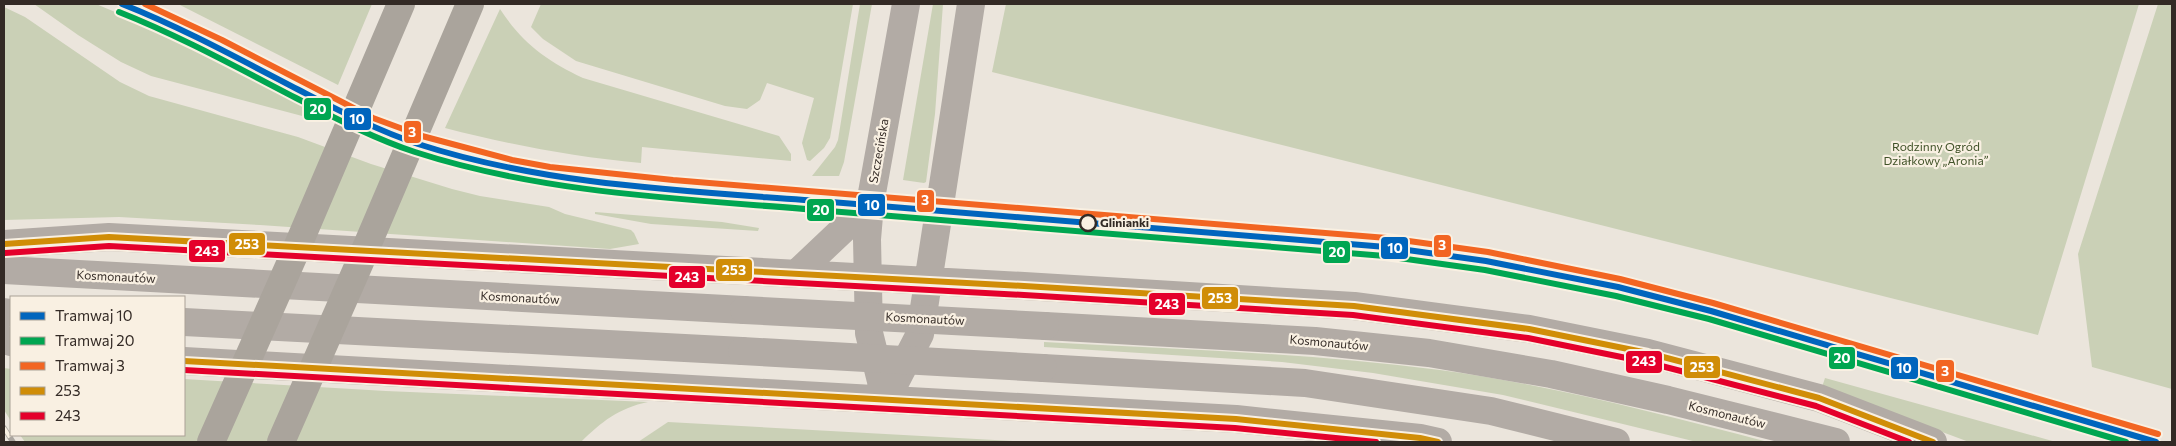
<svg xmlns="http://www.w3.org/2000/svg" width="2176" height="446" viewBox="0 0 2176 446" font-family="Commissioner,sans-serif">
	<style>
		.green { fill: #cad0b6 }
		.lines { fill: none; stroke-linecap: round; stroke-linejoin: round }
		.major { stroke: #b2aba5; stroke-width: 28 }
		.rail-casing { stroke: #aba6a0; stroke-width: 5.5 }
		.rail { stroke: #f9f0e2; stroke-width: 4; stroke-dasharray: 11; stroke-linecap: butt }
		.major-bridge { stroke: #b2aba5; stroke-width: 28 }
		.highway-bridge { stroke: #aaa49c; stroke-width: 28 }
		.bus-1-casing { stroke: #f9f0e2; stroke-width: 10 }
		.bus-2-casing { stroke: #f9f0e2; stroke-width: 10 }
		.bus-1 { stroke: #d08d07; stroke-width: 6 }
		.bus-2 { stroke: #e4002b; stroke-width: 6 }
		.tram-1-casing { stroke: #f9f0e2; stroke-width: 10 }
		.tram-2-casing { stroke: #f9f0e2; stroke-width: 10 }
		.tram-3-casing { stroke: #f9f0e2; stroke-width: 10 }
		.tram-1 { stroke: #0065bd; stroke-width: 6 }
		.tram-2 { stroke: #00a651; stroke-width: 6 }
		.tram-3 { stroke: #f26522; stroke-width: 6 }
		.stop-dot { fill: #f9f0e2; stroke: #332a25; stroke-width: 2.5 }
		.labels { text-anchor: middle; stroke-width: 4.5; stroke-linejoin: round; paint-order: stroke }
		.park-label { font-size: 12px; fill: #405228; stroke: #f9f0e2 }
		.street-label { font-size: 12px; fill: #332a25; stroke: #f9f0e2 }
		.stop-label { font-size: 12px; font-weight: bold; fill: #332a25; stroke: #f9f0e2; text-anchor: start }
		.line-badge { stroke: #f9f0e2; stroke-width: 2 }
		.badge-label { font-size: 14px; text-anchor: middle; font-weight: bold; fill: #fff }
	</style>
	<rect width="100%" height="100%" fill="#ebe5dc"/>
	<path class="green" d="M 34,4 L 96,4 L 182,40 L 311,105 L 306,117 L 151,76 L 121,62 L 78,35 Z
		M 178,4 L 372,4 L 338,85 Z
		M 541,4 L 853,4 L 830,138 L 824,148 L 810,161 L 807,160 L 802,143 L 814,98 L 767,83 L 760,100 L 747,109 L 725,106 L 576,61 L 543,39 L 531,27 Z
		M 860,4 L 872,4 L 844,162 L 839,176 L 812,176 L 835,147 L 838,140 Z
		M 933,4 L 943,4 L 935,114 L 926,182 L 924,183 L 903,180 Z
		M 1006,4 L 2139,4 L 2038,335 L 992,72 Z
		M 2158,4 L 2172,4 L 2172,389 L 2092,367 L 2078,254 Z
		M 4,7 L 25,17 L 120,82 L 149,96 L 298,137 L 371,164 L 452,189 L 480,196 L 549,207 L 565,214 L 631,230 L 634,233 L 639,244 L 610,249 L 260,225 L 119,217 L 4,220 Z
		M 500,9 C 522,43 547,61 583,78 L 779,136 L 791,154 L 791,161 L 642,147 L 641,163 C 573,157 511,145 445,128 Z
		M 595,212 L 722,222 L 759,228 L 758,231 L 651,224 L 595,214 Z
		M 1044,342 C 1176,349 1309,353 1440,370 C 1551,385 1660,414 1768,442 L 1697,442 L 1503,395 L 1373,373 L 1282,362 L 1044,347 Z
		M 4,368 L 11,369 L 11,421 L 4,410 Z
		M 1825,378 L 2056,442 L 1969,442 L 1822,387 Z
		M 184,379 L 386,391 L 648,402 C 619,408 601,422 581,442 L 25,442 L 20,435 L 184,435 Z
		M 668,422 L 1013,441 L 1018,442 L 638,442 Z"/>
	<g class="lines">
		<path class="major" d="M 4,244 L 109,237 L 1024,286 L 1354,306 L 1529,329 L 1648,353 L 1819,398 L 1933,442
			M 4,270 L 744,310
			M 796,274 L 870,204
			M 4,312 L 11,313
			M 184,322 L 742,351
			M 1045,326 L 1315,341 L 1429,353 L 1551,374 L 1668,400 L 1836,442
			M 4,340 L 11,342
			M 184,361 L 1236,419 L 1420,438 L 1438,442
			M 1043,368 L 1305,383 L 1491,411 L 1616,442
			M 881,381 L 869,333 L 867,239 L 870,204 L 906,4
			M 886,400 L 920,334 L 971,4"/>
		<defs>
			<path id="rail" d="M 4,428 L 13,442"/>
		</defs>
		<use href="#rail" class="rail-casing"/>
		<use href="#rail" class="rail"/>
		<path class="major-bridge" d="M 744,310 L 1045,326
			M 742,351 L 1043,368"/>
		<path class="highway-bridge" d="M 211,442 L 293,257 L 401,4
			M 281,442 L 360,262 L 470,4"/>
		<defs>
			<path id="bus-1" d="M 4,244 L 109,237 L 1024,286 L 1354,306 L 1529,329 L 1648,353 L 1819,398 L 1933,442
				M 184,361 L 1236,419 L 1420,438 L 1438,442"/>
			<path id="bus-2" d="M 5,253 L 109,246 L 1024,295 L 1353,315 L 1528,338 L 1646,362 L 1816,406 L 1909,442
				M 184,370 L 1235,428 L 1376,442"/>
		</defs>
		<use href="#bus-1" class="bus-1-casing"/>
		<use href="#bus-2" class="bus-2-casing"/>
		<use href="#bus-1" class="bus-1"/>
		<use href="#bus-2" class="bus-2"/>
		<defs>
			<path id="tram-1" d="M 122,4 C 183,28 241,60 299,90 C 338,110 376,130 418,144 C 551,187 693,191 831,202 C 1016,217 1201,232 1386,247 L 1486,261 L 1618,287 L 1711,311 L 2156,442"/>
			<path id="tram-2" d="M 119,12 C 180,36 238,68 296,98 C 335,118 373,138 415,152 C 548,195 691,199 829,211 C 1015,226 1200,241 1385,256 L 1485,270 L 1616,296 L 1709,319 L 2126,442"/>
			<path id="tram-3" d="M 145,4 L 222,40 L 373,118 L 422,136 L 512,160 L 550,167 L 673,180 L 1387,238 L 1488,252 L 1620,279 L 1713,303 L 2158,434"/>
		</defs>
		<use href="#tram-1" class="tram-1-casing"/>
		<use href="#tram-2" class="tram-2-casing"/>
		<use href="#tram-3" class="tram-3-casing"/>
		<use href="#tram-1" class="tram-1"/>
		<use href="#tram-2" class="tram-2"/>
		<use href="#tram-3" class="tram-3"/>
	</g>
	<circle class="stop-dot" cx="1088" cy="223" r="8"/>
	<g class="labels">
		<g class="park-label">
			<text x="1936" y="151">Rodzinny Ogród<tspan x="1936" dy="14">Działkowy „Aronia”</tspan></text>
		</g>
		<g class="street-label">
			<text transform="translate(879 151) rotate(-80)" y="4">Szczecińska</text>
			<text transform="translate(116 277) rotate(3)" y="4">Kosmonautów</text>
			<text transform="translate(520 298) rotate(3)" y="4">Kosmonautów</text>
			<text transform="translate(925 319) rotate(3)" y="4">Kosmonautów</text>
			<text transform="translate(1329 343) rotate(5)" y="4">Kosmonautów</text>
			<text transform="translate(1727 415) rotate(14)" y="4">Kosmonautów</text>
		</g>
		<g class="stop-label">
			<text x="1100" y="227">Glinianki</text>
		</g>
	</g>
	<g class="line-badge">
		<rect x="303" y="97" width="29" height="24" rx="5" fill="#00a651"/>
		<rect x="343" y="107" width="29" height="24" rx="5" fill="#0065bd"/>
		<rect x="403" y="120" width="19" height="24" rx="5" fill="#f26522"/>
		<rect x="916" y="189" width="19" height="24" rx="5" fill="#f26522"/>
		<rect x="857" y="193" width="29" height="24" rx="5" fill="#0065bd"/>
		<rect x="806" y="198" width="29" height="24" rx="5" fill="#00a651"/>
		<rect x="228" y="232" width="38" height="24" rx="5" fill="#d08d07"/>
		<rect x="1433" y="234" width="19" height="24" rx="5" fill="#f26522"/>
		<rect x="1380" y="236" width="29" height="24" rx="5" fill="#0065bd"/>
		<rect x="188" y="239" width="38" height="24" rx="5" fill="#e4002b"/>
		<rect x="1322" y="240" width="29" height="24" rx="5" fill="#00a651"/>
		<rect x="715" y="258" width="38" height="24" rx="5" fill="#d08d07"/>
		<rect x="668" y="265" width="38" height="24" rx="5" fill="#e4002b"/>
		<rect x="1201" y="286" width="38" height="24" rx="5" fill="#d08d07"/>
		<rect x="1148" y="292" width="38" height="24" rx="5" fill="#e4002b"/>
		<rect x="1828" y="346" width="28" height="24" rx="5" fill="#00a651"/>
		<rect x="1625" y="350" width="38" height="24" rx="5" fill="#e4002b"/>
		<rect x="1683" y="355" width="38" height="24" rx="5" fill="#d08d07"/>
		<rect x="1890" y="356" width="29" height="24" rx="5" fill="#0065bd"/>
		<rect x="1935" y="359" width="20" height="24" rx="5" fill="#f26522"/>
	</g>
	<g class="badge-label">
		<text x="318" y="114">20</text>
		<text x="357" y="124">10</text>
		<text x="412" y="137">3</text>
		<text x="925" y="205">3</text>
		<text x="872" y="210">10</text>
		<text x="821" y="215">20</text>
		<text x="247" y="249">253</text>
		<text x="1442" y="250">3</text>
		<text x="1395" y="253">10</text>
		<text x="207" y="256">243</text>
		<text x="1337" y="257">20</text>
		<text x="734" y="275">253</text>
		<text x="687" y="282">243</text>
		<text x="1220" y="303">253</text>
		<text x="1167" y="309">243</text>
		<text x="1842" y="363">20</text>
		<text x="1644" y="366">243</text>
		<text x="1702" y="372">253</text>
		<text x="1904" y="373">10</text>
		<text x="1945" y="376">3</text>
	</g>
	<rect width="2176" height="446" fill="none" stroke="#332a25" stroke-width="10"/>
	<rect x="10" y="296" width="175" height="140" fill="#f9f0e2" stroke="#aaa196"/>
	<rect x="20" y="312" width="25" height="8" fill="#0065bd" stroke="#aaa196"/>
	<text x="55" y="321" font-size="15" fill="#332a25">Tramwaj 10</text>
	<rect x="20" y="337" width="25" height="8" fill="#00a651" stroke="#aaa196"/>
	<text x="55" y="346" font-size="15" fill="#332a25">Tramwaj 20</text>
	<rect x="20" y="362" width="25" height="8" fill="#f26522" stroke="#aaa196"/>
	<text x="55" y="371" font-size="15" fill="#332a25">Tramwaj 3</text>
	<rect x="20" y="387" width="25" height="8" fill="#d08d07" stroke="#aaa196"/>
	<text x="55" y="396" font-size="15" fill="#332a25">253</text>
	<rect x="20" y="412" width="25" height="8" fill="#e4002b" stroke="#aaa196"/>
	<text x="55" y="421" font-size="15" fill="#332a25">243</text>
</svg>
